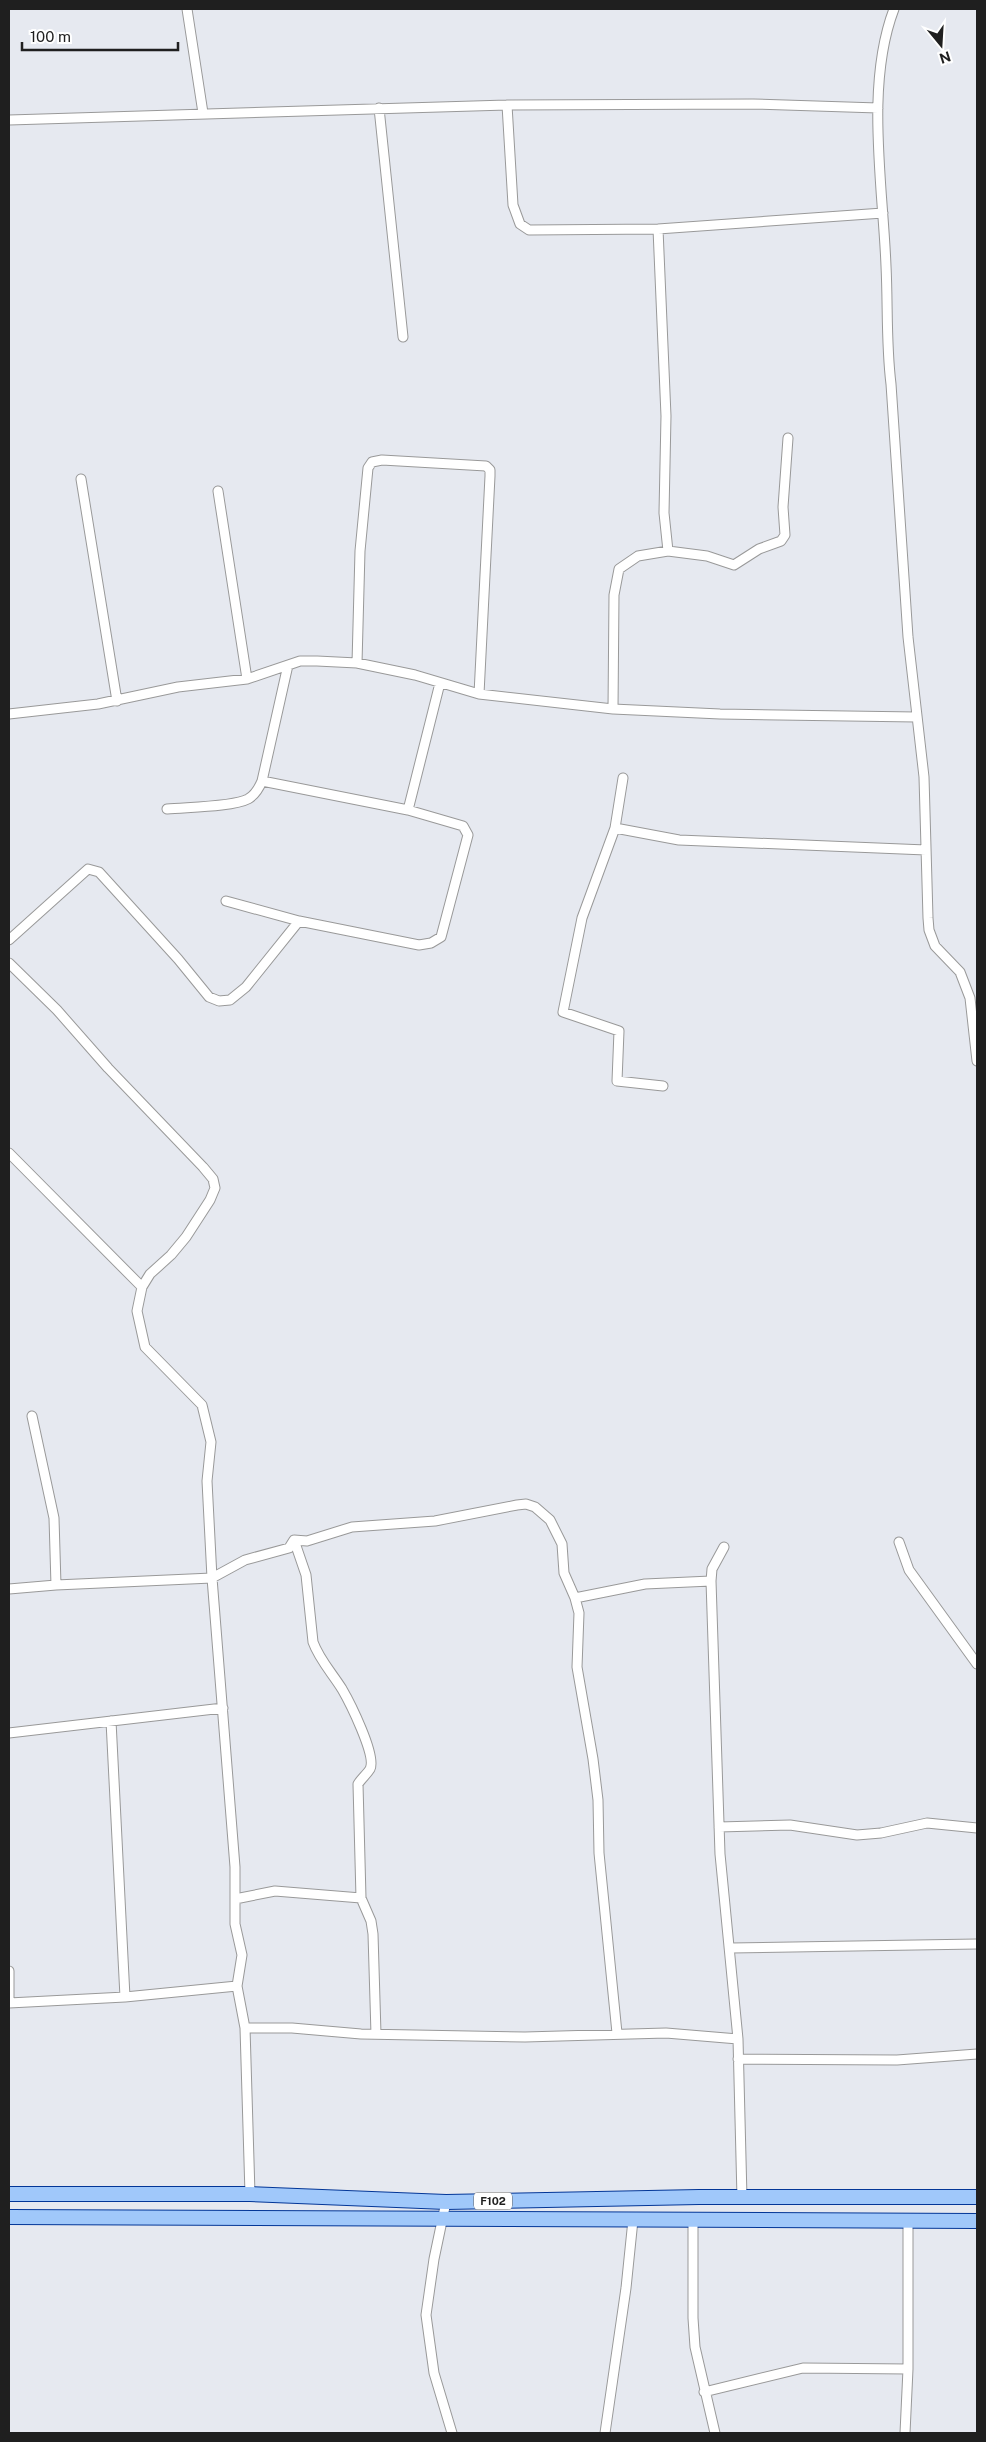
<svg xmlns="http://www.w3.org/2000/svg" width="986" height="2442" viewBox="0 0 986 2442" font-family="'Public Sans',sans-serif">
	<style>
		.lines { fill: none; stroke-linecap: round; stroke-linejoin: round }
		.minor-casing { stroke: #999; stroke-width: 11 }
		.primary-casing { stroke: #033697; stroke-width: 16 }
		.minor { stroke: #fff; stroke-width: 9 }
		.primary { stroke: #a0c8fa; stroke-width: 14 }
		.labels { text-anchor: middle; stroke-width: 5; stroke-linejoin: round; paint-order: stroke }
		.shield { fill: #fff; stroke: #626262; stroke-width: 1 }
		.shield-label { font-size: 11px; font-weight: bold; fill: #1f1f1f }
	</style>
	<rect width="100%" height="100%" fill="#e6e9f0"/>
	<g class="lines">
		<defs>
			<path id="minor" d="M 187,9 L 203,113
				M 894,9 C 865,85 883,186 886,266 C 888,305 886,344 891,384 L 908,637 L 924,777 L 928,918 L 929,930 L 935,946 L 960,972 L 970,998 L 977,1061
				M 507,105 L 513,205 L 520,224 L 529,230 L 658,229 L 883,213
				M 379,108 L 403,337
				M 9,120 L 507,105 L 753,104 L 878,108
				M 658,229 L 666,416 L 664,513 L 668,551
				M 81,479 L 117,701
				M 218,491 L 247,679
				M 357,663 L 360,551 L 368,468 L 372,462 L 382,460 L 486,466 L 490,470 L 490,476 L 479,694
				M 613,709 L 614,595 L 619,569 L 638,556 L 668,551 L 707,556 L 734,565 L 759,549 L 781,541 L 785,535 L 783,507 L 788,438
				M 9,714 L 98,704 L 178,687 L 247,679 L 300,661 L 317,661 L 357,663 L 415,675 L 479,694 L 613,709 L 720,714 L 916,717
				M 623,778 L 615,828 L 582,918 L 563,1012 L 619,1031 L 617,1081 L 663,1086
				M 167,809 C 186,807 233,807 248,799 C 255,795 259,788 262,781
				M 408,810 L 440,683
				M 615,828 L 679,840 L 926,850
				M 226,901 L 299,921 L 419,945 L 431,943 L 441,937 L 468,835 L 463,826 L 408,810 L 262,781 L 288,665
				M 9,940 L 88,869 L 99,872 L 178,959 L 209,997 L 219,1001 L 230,1000 L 246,987 L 299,921
				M 9,963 L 57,1010 L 108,1068 L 203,1167 L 213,1179 L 215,1188 L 210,1200 L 186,1237 L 171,1255 L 150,1274 L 142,1287 L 137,1311 L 145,1347 L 202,1405 L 211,1442 L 207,1481 L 212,1578 L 235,1867 L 235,1924 L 242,1955 L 237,1986 L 245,2028 L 250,2194
				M 9,1153 L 142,1287
				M 32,1416 L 54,1518 L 56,1585
				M 294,1540 L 306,1575 L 313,1642 C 319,1659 332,1673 342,1689 C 349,1701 377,1756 370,1769 C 367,1774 361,1779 358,1784 L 361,1898 L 371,1921 L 373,1934 L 376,2034
				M 899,1542 L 909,1570 L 977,1664
				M 724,1547 L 712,1569 L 711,1581 L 720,1854 L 738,2039 L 742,2198
				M 9,1589 L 56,1585 L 212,1578 L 245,1560 L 289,1548 L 294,1540 L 307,1541 L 352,1527 L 435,1521 L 517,1505 L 526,1504 L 535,1507 L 550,1520 L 562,1544 L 564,1573 L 575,1598 L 579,1613 L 577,1667 L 593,1759 L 598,1800 L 599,1853 L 617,2033
				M 575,1598 L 645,1584 L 711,1581
				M 111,1721 L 125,1997
				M 9,1733 L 223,1708
				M 719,1827 L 790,1825 L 857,1835 L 881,1833 L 927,1823 L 977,1828
				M 235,1899 L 275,1891 L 361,1898
				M 731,1948 L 977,1944
				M 9,1971 L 9,2003
				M 9,2003 L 125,1997 L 237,1986
				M 245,2028 L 292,2028 L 361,2034 L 525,2037 L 666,2033 L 738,2039
				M 738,2059 L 897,2060 L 977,2054
				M 446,2202 L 434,2259 L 426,2315 L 434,2373 L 452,2433
				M 693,2221 L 693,2318 L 695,2347 L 715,2433
				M 704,2392 L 803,2368 L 908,2369
				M 605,2433 L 626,2288 L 633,2220
				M 905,2433 L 908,2369 L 908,2220"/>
			<path id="primary" d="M 9,2194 L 250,2194 L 446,2202 L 699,2197 L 977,2197
				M 9,2217 L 977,2221"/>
		</defs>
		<use href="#minor" class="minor-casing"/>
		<use href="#primary" class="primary-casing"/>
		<use href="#minor" class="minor"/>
		<use href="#primary" class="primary"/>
	</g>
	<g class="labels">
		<rect class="shield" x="474" y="2192.5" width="38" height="17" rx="4"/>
		<g class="shield-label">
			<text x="493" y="2205">F102</text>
		</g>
	</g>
	<rect width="986" height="2442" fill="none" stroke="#1f1f1f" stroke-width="20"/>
	<g transform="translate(941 45) rotate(162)" stroke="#ffffff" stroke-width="4" paint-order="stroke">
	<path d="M0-4L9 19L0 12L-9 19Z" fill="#1f1f1f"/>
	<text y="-8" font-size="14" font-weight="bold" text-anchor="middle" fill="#1f1f1f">N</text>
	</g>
	<path d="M22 42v8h156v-8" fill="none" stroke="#1f1f1f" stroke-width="2.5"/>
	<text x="30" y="42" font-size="15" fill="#1f1f1f" stroke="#ffffff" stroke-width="4" paint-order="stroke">100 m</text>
</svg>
